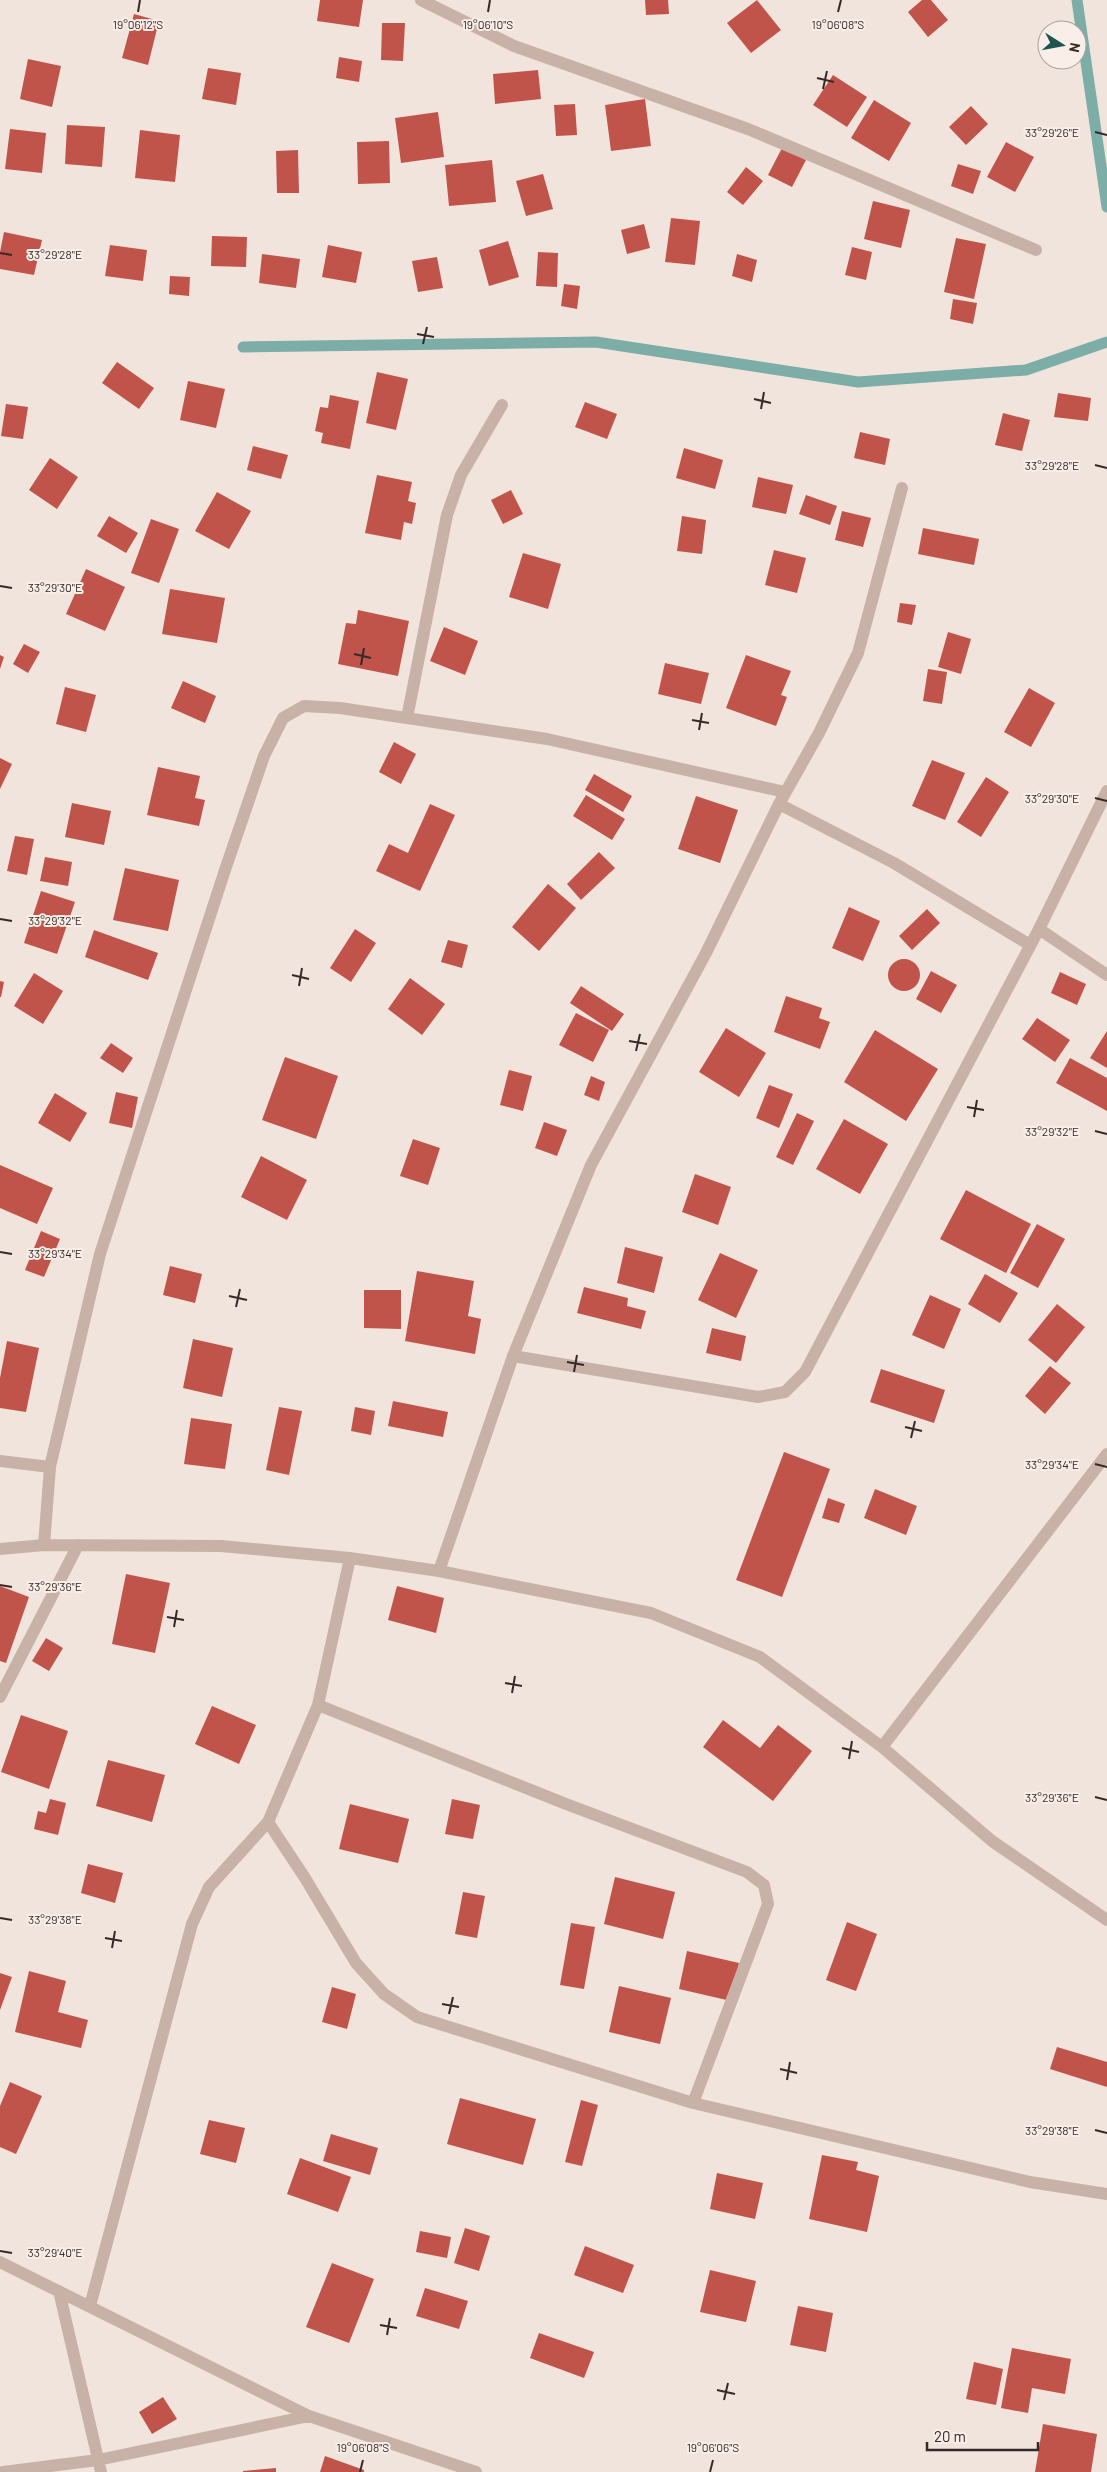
<svg xmlns="http://www.w3.org/2000/svg" width="1107" height="2472" viewBox="0 0 1107 2472" font-family="Barlow,sans-serif">
	<style>
		.lines { fill: none; stroke-linecap: round; stroke-linejoin: round }
		.stream { stroke: #7cada7; stroke-width: 11 }
		.building { fill: #c1544a }
		.minor { stroke: #c8b2a8; stroke-width: 12 }
		.ticks { fill: none; stroke: #362a28; stroke-width: 2 }
		.ticks-label { font-size: 12px; text-anchor: middle; fill: #362a28; stroke: #f9eee8; stroke-width: 4; stroke-linejoin: round; paint-order: stroke }
	</style>
	<rect width="100%" height="100%" fill="#f1e4dc"/>
	<g class="lines">
		<path class="stream" d="M 1077,0 L 1107,207
			M 243,347 L 596,342 L 858,382 L 1026,370 L 1107,342"/>
	</g>
	<path class="building" d="M 320,0 L 363,0 L 359,27 L 317,21 Z
		M 645,0 L 668,0 L 669,14 L 646,15 Z
		M 757,0 L 781,30 L 751,53 L 727,23 Z
		M 922,0 L 931,0 L 948,20 L 928,37 L 908,12 Z
		M 134,14 L 159,21 L 148,65 L 122,58 Z
		M 382,23 L 405,23 L 403,61 L 381,60 Z
		M 339,57 L 362,61 L 359,82 L 336,78 Z
		M 28,59 L 61,66 L 52,107 L 20,99 Z
		M 208,68 L 241,73 L 236,105 L 202,99 Z
		M 538,70 L 541,99 L 495,104 L 493,74 Z
		M 833,75 L 867,97 L 847,127 L 813,105 Z
		M 645,99 L 651,146 L 611,151 L 605,105 Z
		M 874,100 L 911,123 L 889,161 L 851,138 Z
		M 575,104 L 577,135 L 556,136 L 554,105 Z
		M 971,106 L 988,124 L 966,145 L 949,127 Z
		M 438,112 L 444,157 L 401,163 L 395,118 Z
		M 67,125 L 105,127 L 102,167 L 65,164 Z
		M 10,129 L 46,133 L 42,173 L 5,169 Z
		M 140,130 L 180,135 L 175,182 L 135,178 Z
		M 389,141 L 390,183 L 358,184 L 357,142 Z
		M 1006,142 L 1034,157 L 1015,192 L 987,177 Z
		M 782,148 L 806,160 L 792,187 L 768,175 Z
		M 298,150 L 299,193 L 277,193 L 276,151 Z
		M 492,160 L 496,202 L 449,206 L 445,165 Z
		M 958,164 L 981,171 L 973,194 L 951,186 Z
		M 746,167 L 763,181 L 743,205 L 727,192 Z
		M 543,174 L 553,209 L 526,216 L 516,181 Z
		M 873,201 L 910,210 L 901,248 L 864,239 Z
		M 671,218 L 700,221 L 695,265 L 665,262 Z
		M 644,224 L 650,248 L 627,254 L 621,230 Z
		M 4,232 L 42,240 L 34,275 L 0,269 L 0,252 Z
		M 212,236 L 247,237 L 246,267 L 211,266 Z
		M 956,238 L 986,244 L 974,299 L 944,292 Z
		M 508,241 L 519,277 L 489,286 L 479,250 Z
		M 110,245 L 147,250 L 143,281 L 105,276 Z
		M 328,245 L 362,252 L 356,283 L 322,277 Z
		M 852,247 L 872,252 L 866,280 L 845,275 Z
		M 538,252 L 558,253 L 557,287 L 536,286 Z
		M 262,254 L 300,259 L 296,288 L 259,283 Z
		M 737,254 L 757,260 L 752,282 L 732,276 Z
		M 437,257 L 443,288 L 418,292 L 412,261 Z
		M 170,276 L 190,277 L 189,296 L 169,294 Z
		M 564,284 L 580,286 L 577,309 L 561,306 Z
		M 953,299 L 977,303 L 973,324 L 950,319 Z
		M 117,362 L 154,388 L 139,409 L 102,383 Z
		M 377,372 L 408,379 L 396,430 L 366,423 Z
		M 188,381 L 225,389 L 216,428 L 180,420 Z
		M 1058,393 L 1091,398 L 1088,421 L 1054,417 Z
		M 330,395 L 359,401 L 350,449 L 321,443 L 323,433 L 315,431 L 320,407 L 328,408 Z
		M 585,402 L 617,414 L 607,439 L 575,427 Z
		M 6,404 L 28,407 L 23,439 L 1,436 Z
		M 1003,413 L 1030,420 L 1022,451 L 995,445 Z
		M 860,432 L 890,439 L 885,465 L 854,458 Z
		M 253,446 L 288,455 L 281,479 L 247,470 Z
		M 684,448 L 723,460 L 715,489 L 676,478 Z
		M 50,458 L 78,477 L 57,509 L 29,490 Z
		M 377,475 L 412,482 L 408,501 L 416,503 L 412,524 L 404,522 L 401,540 L 365,533 Z
		M 758,477 L 793,485 L 786,514 L 752,507 Z
		M 511,490 L 523,514 L 503,524 L 491,500 Z
		M 217,492 L 251,511 L 229,549 L 195,531 Z
		M 806,495 L 837,506 L 830,525 L 799,514 Z
		M 842,511 L 871,518 L 863,547 L 835,540 Z
		M 109,516 L 138,533 L 126,553 L 97,536 Z
		M 682,516 L 706,520 L 702,554 L 677,551 Z
		M 151,519 L 179,529 L 159,583 L 131,573 Z
		M 923,528 L 979,539 L 974,565 L 918,554 Z
		M 774,550 L 806,558 L 797,593 L 765,585 Z
		M 523,553 L 561,564 L 548,609 L 509,597 Z
		M 86,569 L 125,587 L 105,631 L 66,614 Z
		M 170,589 L 225,598 L 217,643 L 162,634 Z
		M 900,603 L 916,605 L 912,625 L 897,622 Z
		M 358,610 L 409,621 L 398,676 L 338,664 L 346,623 L 356,624 Z
		M 444,627 L 478,641 L 465,675 L 430,661 Z
		M 948,632 L 971,639 L 961,674 L 938,667 Z
		M 24,644 L 40,652 L 28,673 L 13,664 Z
		M 0,655 L 4,657 L 0,669 Z
		M 746,655 L 791,671 L 781,695 L 787,697 L 776,726 L 726,708 Z
		M 665,663 L 709,673 L 701,704 L 658,694 Z
		M 928,669 L 947,672 L 942,704 L 923,701 Z
		M 183,681 L 216,696 L 205,723 L 171,708 Z
		M 65,687 L 96,695 L 86,732 L 56,724 Z
		M 1029,688 L 1055,703 L 1031,747 L 1004,732 Z
		M 394,742 L 416,754 L 401,784 L 379,772 Z
		M 0,758 L 12,764 L 0,789 Z
		M 932,760 L 965,773 L 945,820 L 912,806 Z
		M 158,767 L 200,776 L 195,798 L 205,800 L 199,826 L 147,815 Z
		M 594,774 L 632,796 L 623,812 L 585,790 Z
		M 986,777 L 1009,792 L 981,837 L 957,822 Z
		M 586,795 L 625,819 L 612,840 L 573,816 Z
		M 696,796 L 738,810 L 720,863 L 678,849 Z
		M 72,803 L 111,811 L 104,845 L 65,837 Z
		M 430,804 L 455,815 L 420,891 L 376,871 L 389,844 L 408,853 Z
		M 15,836 L 34,839 L 27,875 L 7,871 Z
		M 599,852 L 615,868 L 581,900 L 567,884 Z
		M 45,857 L 72,862 L 68,886 L 40,881 Z
		M 125,868 L 179,880 L 168,931 L 113,920 Z
		M 548,884 L 576,908 L 539,951 L 512,927 Z
		M 41,891 L 75,902 L 57,954 L 24,943 Z
		M 849,907 L 880,921 L 863,961 L 832,948 Z
		M 927,909 L 940,923 L 912,950 L 899,936 Z
		M 355,929 L 376,943 L 351,982 L 330,968 Z
		M 94,930 L 158,953 L 148,980 L 85,957 Z
		M 448,940 L 468,945 L 462,968 L 441,962 Z
		M888 975a16 16 0 1 1 32 0a16 16 0 1 1-32 0Z
		M 931,971 L 957,985 L 941,1013 L 916,999 Z
		M 1060,972 L 1086,984 L 1077,1005 L 1051,993 Z
		M 34,973 L 63,991 L 43,1024 L 14,1006 Z
		M 410,978 L 445,1004 L 422,1035 L 388,1009 Z
		M 0,981 L 4,982 L 1,997 L 0,997 Z
		M 581,986 L 624,1014 L 612,1031 L 570,1003 Z
		M 786,996 L 822,1008 L 819,1018 L 830,1022 L 820,1049 L 774,1032 Z
		M 576,1013 L 609,1030 L 593,1062 L 559,1045 Z
		M 1037,1018 L 1070,1040 L 1055,1062 L 1022,1039 Z
		M 726,1028 L 766,1053 L 739,1097 L 699,1072 Z
		M 875,1030 L 938,1069 L 906,1121 L 844,1082 Z
		M 1107,1031 L 1107,1068 L 1090,1058 Z
		M 111,1043 L 133,1058 L 123,1073 L 100,1058 Z
		M 285,1057 L 338,1076 L 316,1139 L 262,1120 Z
		M 1070,1058 L 1107,1078 L 1107,1111 L 1056,1083 Z
		M 509,1070 L 532,1076 L 523,1111 L 500,1105 Z
		M 591,1076 L 605,1082 L 599,1101 L 584,1095 Z
		M 769,1085 L 793,1094 L 779,1128 L 756,1118 Z
		M 116,1092 L 138,1097 L 132,1128 L 109,1123 Z
		M 55,1093 L 87,1113 L 70,1142 L 38,1123 Z
		M 797,1113 L 814,1121 L 793,1165 L 776,1157 Z
		M 844,1119 L 888,1144 L 860,1194 L 816,1169 Z
		M 544,1122 L 567,1130 L 557,1156 L 535,1148 Z
		M 413,1139 L 440,1148 L 428,1185 L 400,1176 Z
		M 261,1156 L 307,1180 L 287,1220 L 241,1197 Z
		M 0,1165 L 53,1188 L 37,1224 L 0,1208 Z
		M 695,1174 L 731,1187 L 718,1225 L 682,1212 Z
		M 966,1190 L 1031,1224 L 1006,1273 L 940,1239 Z
		M 1037,1224 L 1065,1239 L 1038,1288 L 1010,1273 Z
		M 41,1231 L 60,1239 L 44,1277 L 25,1270 Z
		M 625,1247 L 663,1257 L 654,1293 L 617,1283 Z
		M 720,1253 L 758,1270 L 736,1318 L 698,1300 Z
		M 170,1266 L 202,1274 L 195,1303 L 163,1295 Z
		M 417,1271 L 474,1281 L 468,1316 L 481,1319 L 475,1354 L 405,1341 Z
		M 985,1274 L 1018,1293 L 1000,1323 L 968,1304 Z
		M 584,1287 L 628,1298 L 627,1306 L 646,1311 L 641,1329 L 577,1313 Z
		M 364,1290 L 401,1290 L 401,1329 L 364,1328 Z
		M 930,1295 L 961,1309 L 944,1349 L 912,1335 Z
		M 1057,1304 L 1085,1327 L 1056,1363 L 1028,1340 Z
		M 712,1328 L 746,1336 L 741,1361 L 706,1353 Z
		M 193,1339 L 233,1348 L 222,1397 L 183,1388 Z
		M 7,1341 L 39,1348 L 26,1412 L 0,1408 L 0,1378 Z
		M 1050,1366 L 1071,1383 L 1045,1414 L 1025,1396 Z
		M 881,1369 L 945,1390 L 934,1423 L 870,1402 Z
		M 393,1401 L 448,1412 L 443,1437 L 388,1426 Z
		M 279,1407 L 302,1411 L 289,1475 L 266,1470 Z
		M 355,1407 L 375,1411 L 371,1435 L 351,1431 Z
		M 191,1418 L 232,1424 L 225,1469 L 184,1464 Z
		M 784,1452 L 830,1469 L 782,1597 L 736,1580 Z
		M 875,1489 L 917,1506 L 906,1535 L 864,1518 Z
		M 828,1498 L 845,1504 L 839,1523 L 822,1518 Z
		M 126,1574 L 170,1583 L 155,1653 L 112,1644 Z
		M 0,1586 L 29,1597 L 6,1663 L 0,1661 Z
		M 397,1586 L 444,1598 L 436,1633 L 388,1620 Z
		M 46,1638 L 63,1648 L 49,1671 L 32,1661 Z
		M 212,1706 L 256,1725 L 239,1764 L 195,1744 Z
		M 21,1715 L 68,1731 L 49,1789 L 1,1772 Z
		M 723,1720 L 760,1748 L 778,1725 L 812,1751 L 773,1801 L 703,1747 Z
		M 108,1760 L 165,1775 L 152,1822 L 96,1806 Z
		M 50,1799 L 66,1803 L 58,1835 L 34,1829 L 38,1811 L 46,1813 Z
		M 452,1799 L 480,1805 L 473,1839 L 445,1834 Z
		M 350,1804 L 409,1819 L 398,1863 L 339,1849 Z
		M 88,1864 L 123,1873 L 115,1903 L 81,1893 Z
		M 615,1877 L 675,1892 L 663,1939 L 604,1924 Z
		M 463,1892 L 485,1896 L 477,1938 L 455,1934 Z
		M 847,1922 L 877,1934 L 856,1991 L 826,1980 Z
		M 571,1923 L 595,1927 L 584,1989 L 560,1985 Z
		M 687,1951 L 739,1963 L 731,2001 L 679,1989 Z
		M 29,1971 L 66,1981 L 58,2012 L 88,2020 L 81,2048 L 15,2032 Z
		M 0,1973 L 12,1977 L 0,2010 Z
		M 619,1986 L 671,1998 L 660,2044 L 609,2032 Z
		M 332,1987 L 356,1994 L 347,2029 L 322,2022 Z
		M 1057,2047 L 1107,2062 L 1107,2087 L 1050,2069 Z
		M 10,2082 L 42,2096 L 16,2154 L 0,2147 L 0,2106 Z
		M 460,2098 L 536,2119 L 523,2165 L 447,2144 Z
		M 581,2100 L 598,2105 L 582,2166 L 565,2162 Z
		M 209,2120 L 245,2128 L 236,2163 L 200,2154 Z
		M 331,2134 L 378,2148 L 370,2175 L 323,2161 Z
		M 822,2155 L 858,2162 L 856,2170 L 879,2176 L 867,2232 L 809,2219 Z
		M 300,2158 L 351,2177 L 338,2212 L 287,2194 Z
		M 717,2173 L 763,2183 L 755,2219 L 710,2209 Z
		M 465,2228 L 490,2236 L 479,2271 L 454,2263 Z
		M 420,2231 L 451,2237 L 447,2258 L 416,2252 Z
		M 585,2246 L 634,2265 L 623,2293 L 574,2275 Z
		M 332,2263 L 374,2279 L 349,2343 L 306,2327 Z
		M 710,2270 L 756,2281 L 746,2322 L 700,2312 Z
		M 425,2288 L 468,2301 L 459,2329 L 416,2316 Z
		M 798,2306 L 833,2313 L 826,2352 L 790,2345 Z
		M 539,2333 L 594,2352 L 584,2378 L 530,2358 Z
		M 1012,2348 L 1071,2359 L 1065,2394 L 1032,2388 L 1028,2413 L 1001,2408 Z
		M 974,2362 L 1003,2369 L 996,2405 L 966,2399 Z
		M 163,2397 L 177,2419 L 152,2434 L 139,2412 Z
		M 1043,2424 L 1097,2434 L 1091,2472 L 1035,2472 Z
		M 325,2456 L 364,2470 L 364,2472 L 320,2472 Z
		M 276,2468 L 276,2472 L 243,2472 L 243,2471 Z"/>
	<g class="lines">
		<path class="minor" d="M 421,0 L 514,46 L 748,129 L 1036,250
			M 407,718 L 447,515 L 461,475 L 502,405
			M 779,804 L 894,863 L 1030,945
			M 1039,929 L 1107,975
			M 513,1356 L 758,1397 L 785,1392 L 805,1372 L 1039,929 L 1107,791
			M 0,1461 L 50,1467
			M 44,1545 L 50,1467 L 100,1254 L 225,870 L 264,756 L 283,718 L 304,706 L 340,708 L 547,739 L 785,792
			M 0,1549 L 44,1545 L 221,1546 L 350,1558 L 439,1571 L 651,1613 L 760,1657 L 882,1747 L 992,1841 L 1107,1920
			M 439,1571 L 513,1356 L 591,1165 L 706,953 L 779,804 L 819,733 L 858,653 L 902,488
			M 0,1697 L 78,1545
			M 318,1705 L 566,1804 L 747,1872 L 764,1885 L 768,1904 L 693,2103
			M 882,1747 L 1107,1454
			M 268,1822 L 305,1878 L 356,1963 L 384,1994 L 417,2017 L 693,2103 L 1030,2182 L 1107,2194
			M 0,2262 L 309,2416 L 476,2472
			M 59,2291 L 101,2472
			M 90,2306 L 192,1924 L 209,1887 L 268,1822 L 318,1705 L 350,1558
			M 3,2472 L 98,2460 L 309,2416"/>
	</g>
	<path class="ticks" d="M 138,12 L 140,0M 488,12 L 490,0M 838,12 L 841,0M 817,78 L 834,82M 823,89 L 827,71M 1095,132 L 1107,135M 0,253 L 12,255M 417,334 L 434,337M 423,344 L 427,327M 754,399 L 771,403M 761,409 L 764,392M 1095,465 L 1107,468M 0,586 L 12,588M 354,654 L 371,658M 361,665 L 364,648M 692,720 L 709,723M 699,730 L 702,713M 1095,798 L 1107,801M 0,919 L 12,921M 292,975 L 309,979M 299,986 L 302,968M 629,1041 L 647,1044M 636,1051 L 640,1034M 967,1107 L 984,1110M 974,1117 L 977,1100M 1095,1131 L 1107,1134M 0,1252 L 12,1254M 229,1296 L 247,1300M 236,1307 L 240,1289M 567,1362 L 584,1365M 574,1372 L 577,1355M 905,1427 L 922,1431M 911,1438 L 915,1421M 1095,1464 L 1107,1467M 0,1585 L 12,1587M 167,1617 L 184,1620M 174,1627 L 177,1610M 505,1683 L 522,1686M 512,1693 L 515,1676M 842,1748 L 859,1752M 849,1759 L 852,1741M 1095,1797 L 1107,1800M 0,1918 L 12,1920M 105,1938 L 122,1941M 112,1948 L 115,1931M 442,2004 L 459,2007M 449,2014 L 453,1997M 780,2069 L 797,2073M 787,2080 L 790,2062M 1095,2130 L 1107,2133M 0,2251 L 12,2253M 380,2325 L 397,2328M 387,2335 L 390,2318M 717,2390 L 735,2394M 724,2400 L 728,2383M 360,2472 L 363,2460M 710,2472 L 713,2460"/>
	<g class="ticks-label">
		<text x="138" y="29">19°06'12"S</text>
		<text x="488" y="29">19°06'10"S</text>
		<text x="838" y="29">19°06'08"S</text>
		<text x="1052" y="137">33°29'26"E</text>
		<text x="55" y="259">33°29'28"E</text>
		<text x="1052" y="470">33°29'28"E</text>
		<text x="55" y="592">33°29'30"E</text>
		<text x="1052" y="803">33°29'30"E</text>
		<text x="55" y="925">33°29'32"E</text>
		<text x="1052" y="1136">33°29'32"E</text>
		<text x="55" y="1258">33°29'34"E</text>
		<text x="1052" y="1469">33°29'34"E</text>
		<text x="55" y="1591">33°29'36"E</text>
		<text x="1052" y="1802">33°29'36"E</text>
		<text x="55" y="1924">33°29'38"E</text>
		<text x="1052" y="2135">33°29'38"E</text>
		<text x="55" y="2257">33°29'40"E</text>
		<text x="363" y="2452">19°06'08"S</text>
		<text x="713" y="2452">19°06'06"S</text>
	</g>
	<g transform="translate(1062 45) rotate(101)"><circle r="24" fill="#f9eee8" stroke="#aba09b"/>
	<path d="M0-4L9 19L0 12L-9 19Z" fill="#1f5550"/>
	<text y="-8" font-size="14" font-weight="bold" text-anchor="middle" fill="#362a28">N</text>
	</g>
	<path d="M927 2442v8h111v-8" fill="none" stroke="#362a28" stroke-width="2.5"/>
	<text x="934" y="2442" font-size="15" fill="#362a28" stroke="#f9eee8" stroke-width="4" paint-order="stroke">20 m</text>
</svg>
